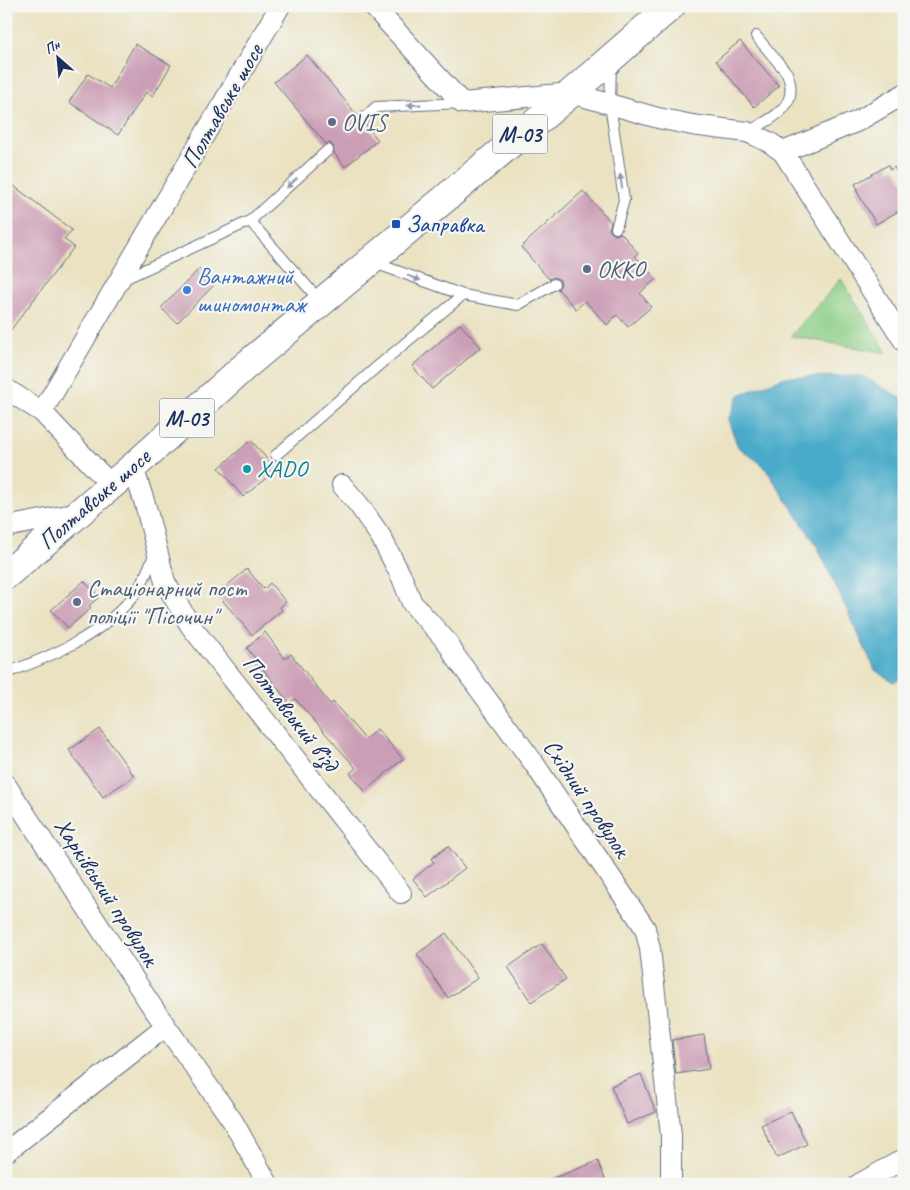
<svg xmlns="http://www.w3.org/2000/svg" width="910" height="1190" viewBox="0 0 910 1190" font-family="Caveat,sans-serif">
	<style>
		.green { fill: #8ecf86; stroke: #547f72 }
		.water { fill: #49abc9; stroke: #326d94 }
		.building { fill: #cb9eb5 }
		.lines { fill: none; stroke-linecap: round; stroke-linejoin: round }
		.service-casing { stroke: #636e81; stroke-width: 12 }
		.minor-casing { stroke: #636e81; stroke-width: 22 }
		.trunk-casing { stroke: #636e81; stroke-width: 30 }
		.service { stroke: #fff; stroke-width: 10 }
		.minor { stroke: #fff; stroke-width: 20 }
		.trunk { stroke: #fff; stroke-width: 28 }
		.oneway { fill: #8d97ae }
		.service-dot { fill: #5c6f8a; stroke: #f6f6f2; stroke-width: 2 }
		.transit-dot { fill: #1a4fb4; stroke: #f6f6f2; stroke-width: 2 }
		.shop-dot { fill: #3f7fe0; stroke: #f6f6f2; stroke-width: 2 }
		.culture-dot { fill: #0f9aa8; stroke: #f6f6f2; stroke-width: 2 }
		.labels { text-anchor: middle; stroke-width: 4.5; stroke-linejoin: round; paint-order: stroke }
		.shield { fill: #f6f6f2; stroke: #5d6b8a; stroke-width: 1 }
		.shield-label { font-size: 22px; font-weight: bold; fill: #1b2f5e }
		.street-label { font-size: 24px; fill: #1b2f5e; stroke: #f6f6f2 }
		.service-label { font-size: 24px; fill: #4e5e75; stroke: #f6f6f2; text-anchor: start }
		.transit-label { font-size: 24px; fill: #164399; stroke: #f6f6f2; text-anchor: start }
		.shop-label { font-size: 24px; fill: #366cbe; stroke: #f6f6f2; text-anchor: start }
		.culture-label { font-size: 24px; fill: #0d838f; stroke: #f6f6f2; text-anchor: start }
	</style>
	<rect width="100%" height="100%" fill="#f6f6f2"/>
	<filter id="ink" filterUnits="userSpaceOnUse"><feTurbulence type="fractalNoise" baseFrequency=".02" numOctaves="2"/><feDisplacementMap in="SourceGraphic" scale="10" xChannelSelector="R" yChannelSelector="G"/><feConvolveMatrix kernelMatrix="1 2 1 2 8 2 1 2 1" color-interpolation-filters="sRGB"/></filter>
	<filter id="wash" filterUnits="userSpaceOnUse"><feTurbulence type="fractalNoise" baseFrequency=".0096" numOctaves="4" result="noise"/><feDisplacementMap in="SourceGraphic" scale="20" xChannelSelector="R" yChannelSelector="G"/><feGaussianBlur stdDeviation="1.12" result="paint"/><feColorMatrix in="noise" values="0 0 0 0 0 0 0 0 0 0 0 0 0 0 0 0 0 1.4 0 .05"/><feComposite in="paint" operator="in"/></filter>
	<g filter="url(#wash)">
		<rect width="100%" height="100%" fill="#eae2c1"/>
		<path class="green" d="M 841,279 L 887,353 L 791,336 Z"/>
		<path class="water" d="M 863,376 L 904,400 L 904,678 L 893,682 L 875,670 L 816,544 L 763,465 L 738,447 L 728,420 L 739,395 L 785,377 Z"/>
		<g id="blocks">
			<path class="building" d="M 740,41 L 779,86 L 754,107 L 716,61 Z
				M 135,44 L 171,65 L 153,96 L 146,92 L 118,135 L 69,102 L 88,74 L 110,88 Z
				M 307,55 L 357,115 L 356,120 L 358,123 L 361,126 L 366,125 L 378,140 L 345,167 L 334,153 L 333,146 L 330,143 L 326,144 L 274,82 Z
				M 888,165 L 890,170 L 894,167 L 904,183 L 904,208 L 876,224 L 856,190 L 858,189 L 855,184 Z
				M 6,180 L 72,230 L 64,239 L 74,247 L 6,336 Z
				M 583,191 L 611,222 L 609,229 L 611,232 L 615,235 L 621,233 L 638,253 L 635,256 L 656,279 L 640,293 L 651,307 L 628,327 L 617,315 L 607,325 L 585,301 L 576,309 L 558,289 L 561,284 L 560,280 L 554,277 L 549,279 L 521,247 Z
				M 199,269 L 214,285 L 177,323 L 161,308 Z
				M 460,324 L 481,347 L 432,389 L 412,366 Z
				M 251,440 L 276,470 L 243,497 L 219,468 Z
				M 247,569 L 264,589 L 270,583 L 286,602 L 280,607 L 282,610 L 252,635 L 217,594 Z
				M 84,581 L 99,597 L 89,606 L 91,608 L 68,628 L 51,610 Z
				M 265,632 L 285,659 L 291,654 L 330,704 L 333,702 L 365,739 L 377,729 L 403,759 L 365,791 L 350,773 L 356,768 L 295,699 L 289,703 L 247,648 Z
				M 100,729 L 134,776 L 103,797 L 69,750 Z
				M 448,846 L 465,868 L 427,897 L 413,879 L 434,862 L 431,859 Z
				M 446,933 L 478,978 L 448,998 L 417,954 Z
				M 542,944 L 566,979 L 531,1002 L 508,967 Z
				M 704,1035 L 709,1069 L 676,1074 L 672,1040 Z
				M 641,1074 L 656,1112 L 627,1124 L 611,1086 Z
				M 791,1111 L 807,1144 L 777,1158 L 761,1125 Z
				M 598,1161 L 607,1184 L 543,1184 L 543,1182 Z"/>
		</g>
	</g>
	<g filter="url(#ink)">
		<use href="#blocks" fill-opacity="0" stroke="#636e81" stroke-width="1"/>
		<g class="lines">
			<defs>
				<path id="service" d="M 611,64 L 610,104 L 624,200 L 616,228
					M 363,119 L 376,107 L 461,103
					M 748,132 C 772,118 801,107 787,73 L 756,36
					M 250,221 L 320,301
					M 372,262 L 463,295 L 518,305 L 554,284
					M 122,280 L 250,221 L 328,150
					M 276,455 L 379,365 L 463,295
					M 6,673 C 53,656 104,634 135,594 C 144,582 149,566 155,553"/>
				<path id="minor" d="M 373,6 L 462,103 L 571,93 L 658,118 L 692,125 L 747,132 L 769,142 L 783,152 L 904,341
					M 783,152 L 858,121 L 904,94
					M 6,389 L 42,412 L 111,485
					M 42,412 L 280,6
					M 133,467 L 146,507 L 165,582 L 190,625 L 401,893
					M 342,485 L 359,505 L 381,537 L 402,578 L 412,603 L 448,643 L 455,656 L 533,762 L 645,928 L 650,949 L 671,1135 L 671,1184
					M 6,527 L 78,513
					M 6,785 L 153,1008 L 232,1120 L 268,1184
					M 6,1152 L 166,1026
					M 859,1184 L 904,1159"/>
				<path id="trunk" d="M 6,575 L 133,467 L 244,367 L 571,93 L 671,6"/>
			</defs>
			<use href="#service" class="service-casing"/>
			<use href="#minor" class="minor-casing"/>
			<use href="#trunk" class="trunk-casing"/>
			<use href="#service" class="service"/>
			<use href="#minor" class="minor"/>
			<use href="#trunk" class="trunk"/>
		</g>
		<defs><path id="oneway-solid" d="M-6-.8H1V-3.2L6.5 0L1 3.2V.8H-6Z" transform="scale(1.25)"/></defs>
		<g class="oneway">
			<use href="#oneway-solid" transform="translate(414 105) rotate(177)"/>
			<use href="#oneway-solid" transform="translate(621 181) rotate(-98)"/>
			<use href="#oneway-solid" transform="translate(292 183) rotate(138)"/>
			<use href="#oneway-solid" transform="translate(414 278) rotate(20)"/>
		</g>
	</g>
	<g class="service-dot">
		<circle cx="332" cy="122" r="5"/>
		<circle cx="587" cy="269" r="5"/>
		<circle cx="77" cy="602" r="5"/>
	</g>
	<rect class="transit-dot" x="391" y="219" width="10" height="10" rx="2.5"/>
	<circle class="shop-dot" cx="187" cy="290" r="5"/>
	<circle class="culture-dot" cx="247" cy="469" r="5"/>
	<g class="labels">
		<g class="shield">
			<rect x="492.5" y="114.5" width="55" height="39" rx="4"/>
			<rect x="159.5" y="398.5" width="55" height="39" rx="4"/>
		</g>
		<g class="shield-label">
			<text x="520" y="142">М-03</text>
			<text x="187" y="426">М-03</text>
		</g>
		<g class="street-label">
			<text transform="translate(222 106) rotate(-60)" y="8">Полтавське шосе</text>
			<text transform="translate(94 499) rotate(-41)" y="8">Полтавське шосе</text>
			<text transform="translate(291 713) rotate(52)" y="8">Полтавський в’їзд</text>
			<text transform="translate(587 798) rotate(56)" y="8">Східний провулок</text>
			<text transform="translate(107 892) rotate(57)" y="8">Харківський провулок</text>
		</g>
		<g class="service-label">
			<text x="342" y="130">OVIS</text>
			<text x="597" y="277">ОККО</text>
			<text x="87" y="596">Стаціонарний пост<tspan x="87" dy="28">поліції "Пісочин"</tspan></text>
		</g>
		<g class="transit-label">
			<text x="406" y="232">Заправка</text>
		</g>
		<g class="shop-label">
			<text x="197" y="284">Вантажний<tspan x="197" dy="28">шиномонтаж</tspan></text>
		</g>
		<g class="culture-label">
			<text x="257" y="477">XADO</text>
		</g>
	</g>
	<rect width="910" height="1190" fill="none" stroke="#f6f6f2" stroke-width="25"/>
	<g transform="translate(58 58) rotate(333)" stroke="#f6f6f2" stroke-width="4" paint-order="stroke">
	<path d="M0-4L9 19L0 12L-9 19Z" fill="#1b2f5e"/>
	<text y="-8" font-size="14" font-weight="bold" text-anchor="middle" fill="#1b2f5e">Пн</text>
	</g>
</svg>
